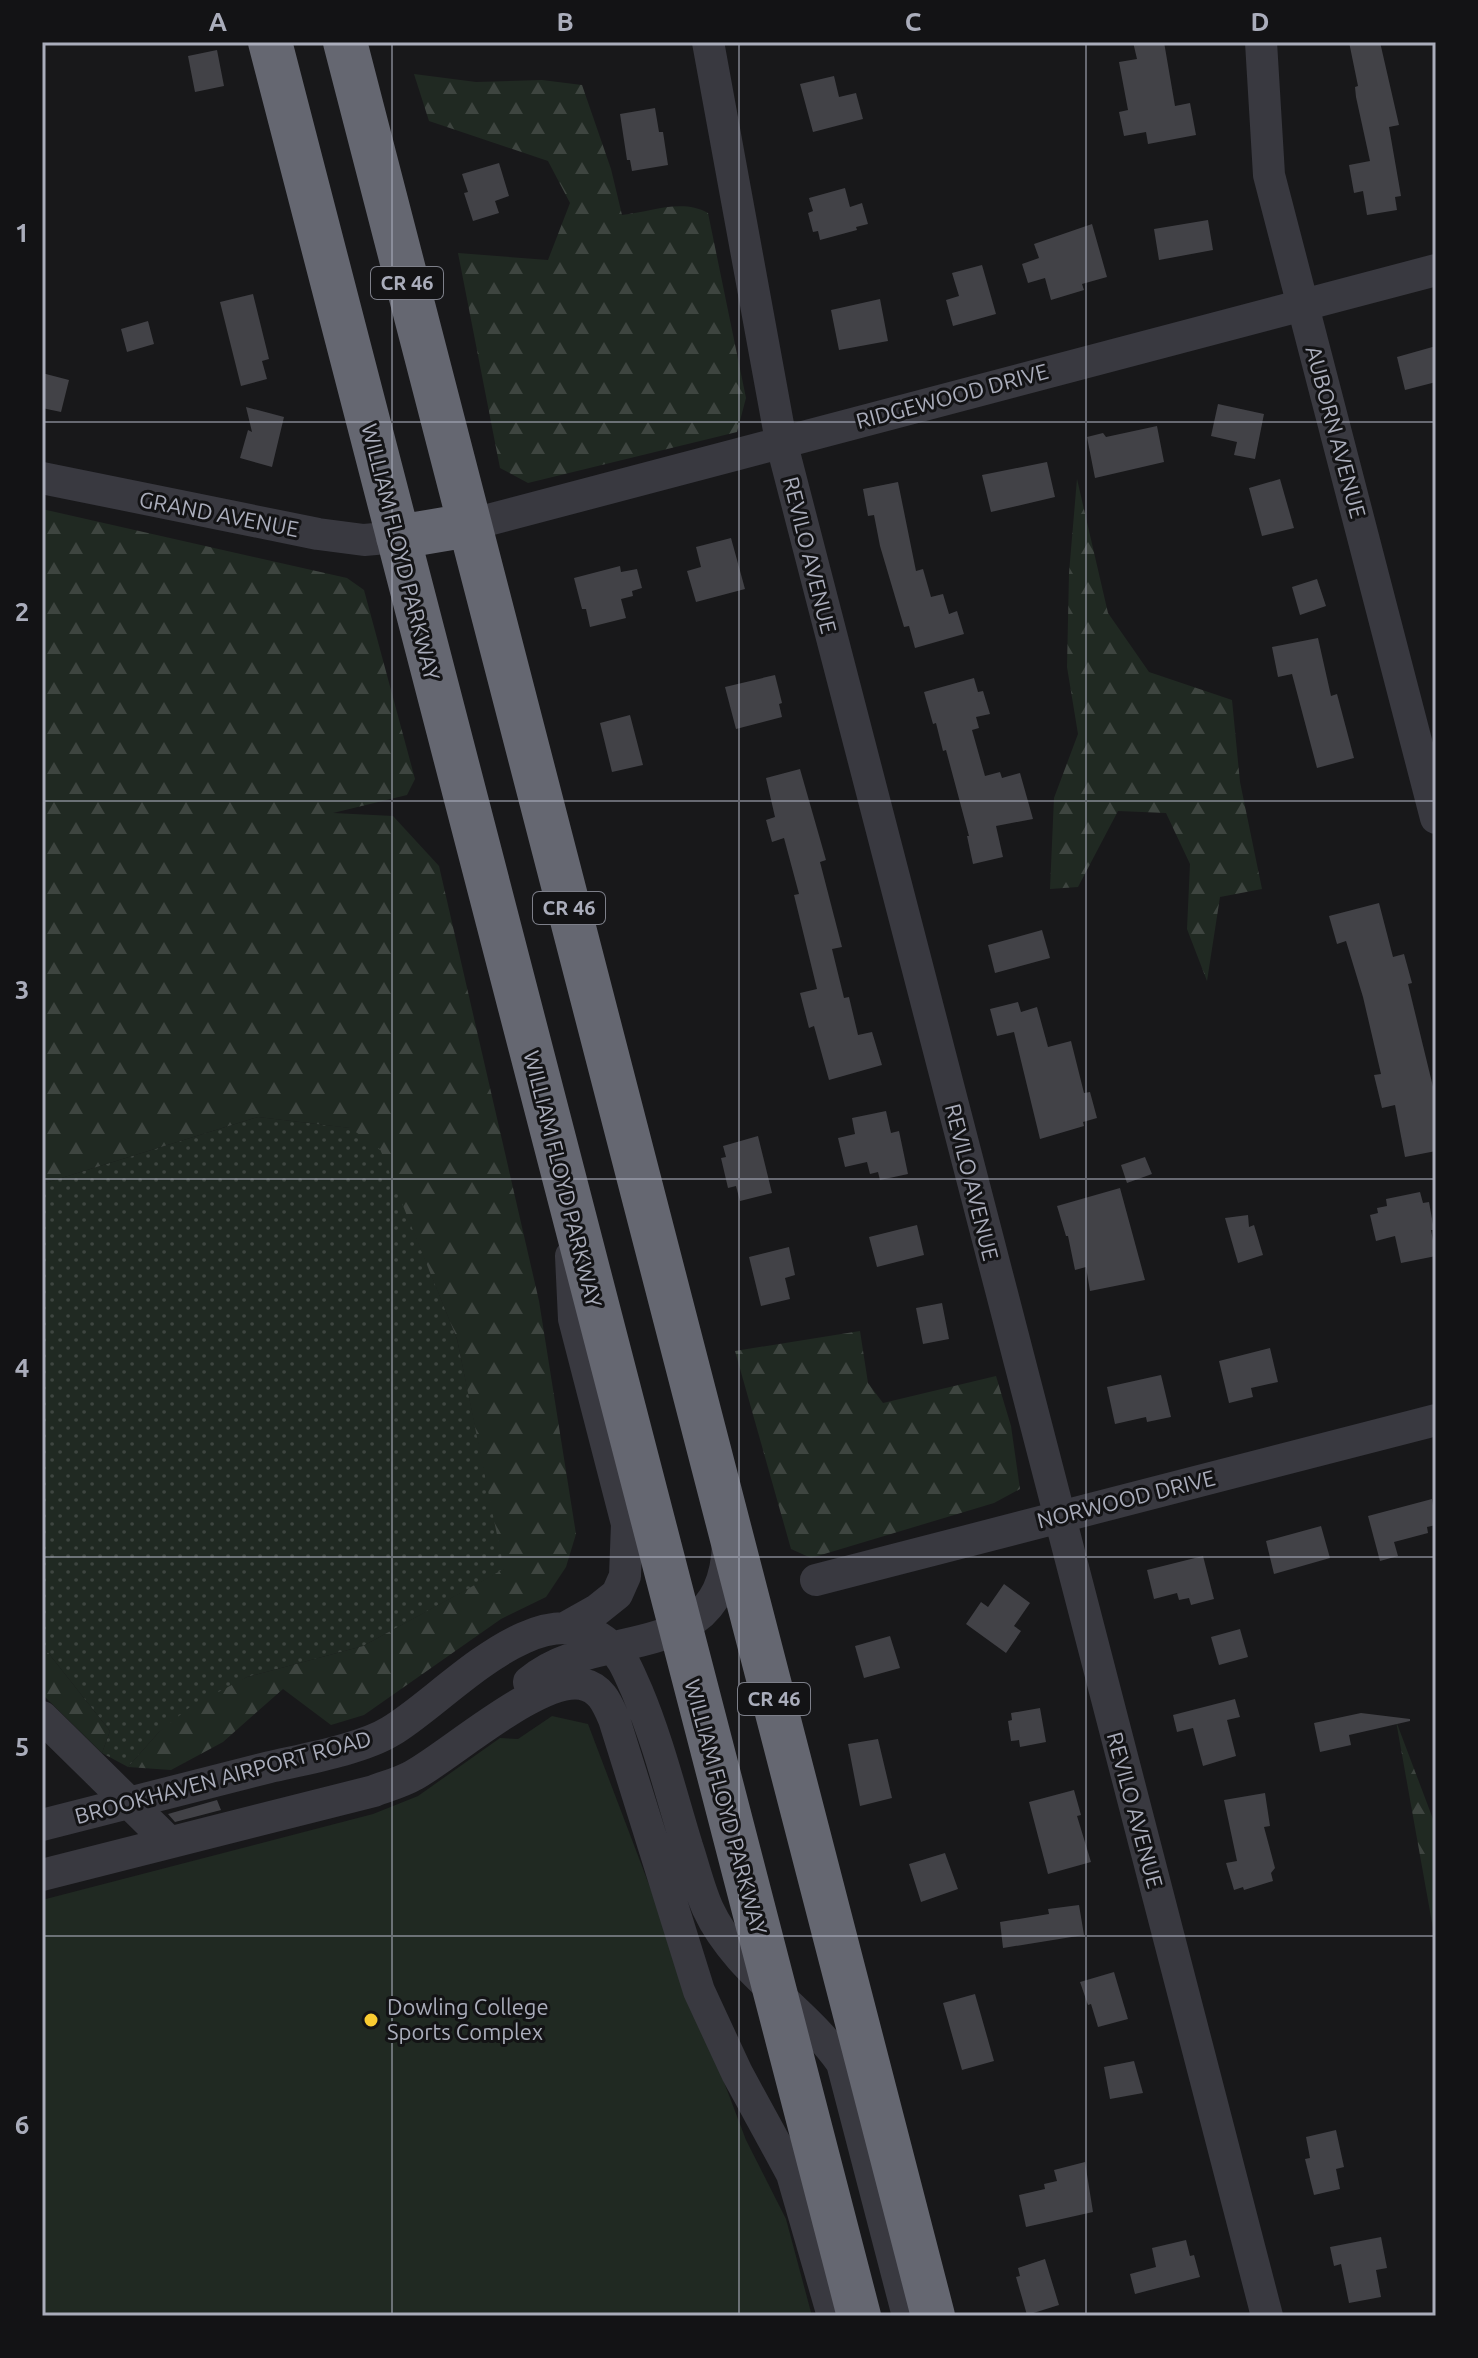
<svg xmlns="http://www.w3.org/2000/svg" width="1478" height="2358" viewBox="0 0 1478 2358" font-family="Ubuntu,sans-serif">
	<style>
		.grass { fill: url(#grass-dots) }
		.forest { fill: url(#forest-firs) }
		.park { fill: #202922 }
		.building { fill: #424247 }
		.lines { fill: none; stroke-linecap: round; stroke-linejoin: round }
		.minor { stroke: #393940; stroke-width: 32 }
		.highway { stroke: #656771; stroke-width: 44 }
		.grid { fill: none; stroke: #aaadbb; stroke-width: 2; stroke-opacity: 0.55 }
		.poi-dot { fill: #f9cb31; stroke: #131315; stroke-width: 3 }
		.labels { text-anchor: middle; stroke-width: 6; stroke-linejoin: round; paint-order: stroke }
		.shield { fill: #131315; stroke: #7d7f89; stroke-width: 2 }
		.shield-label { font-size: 20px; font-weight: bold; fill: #aaadbb }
		.street-label { font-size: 22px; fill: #aaadbb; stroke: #131315 }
		.poi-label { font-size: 22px; fill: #aaadbb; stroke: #131315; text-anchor: start }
		.neatline { fill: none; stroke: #aaadbb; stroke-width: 3 }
		.grid-label { font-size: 26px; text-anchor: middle; font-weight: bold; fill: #aaadbb }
	</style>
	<defs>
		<pattern id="grass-dots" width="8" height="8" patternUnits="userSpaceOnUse" patternTransform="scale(2)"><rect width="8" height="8" fill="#202922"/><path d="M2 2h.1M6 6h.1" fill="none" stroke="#3e4540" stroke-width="1.8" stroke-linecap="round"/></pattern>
		<pattern id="forest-firs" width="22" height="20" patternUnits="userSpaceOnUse" patternTransform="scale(2)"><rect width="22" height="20" fill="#202922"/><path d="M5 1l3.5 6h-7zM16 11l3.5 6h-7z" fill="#3e4540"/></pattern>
	</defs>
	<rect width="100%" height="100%" fill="#18181a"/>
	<path class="grass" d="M 258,1117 L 351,1128 L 381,1149 L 457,1339 L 505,1569 L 363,1646 L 247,1677 L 159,1732 L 128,1767 L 102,1753 L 110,1731 L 42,1645 L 42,1184 Z"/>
	<path class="forest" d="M 414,74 L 476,82 L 542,80 L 582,85 L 611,169 L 622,215 C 650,212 682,198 708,213 L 746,398 L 737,432 L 528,483 L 500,468 L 458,253 L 548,260 L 570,203 L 548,161 L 429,121 Z
		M 1077,479 L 1108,613 L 1149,672 L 1232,700 L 1240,782 L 1262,889 L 1220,897 L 1207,981 L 1187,929 L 1190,864 L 1166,813 L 1118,811 L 1078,887 L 1050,889 L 1054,798 L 1078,734 L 1067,667 L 1069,573 Z
		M 42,509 L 347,578 L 364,590 L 415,779 L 407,795 L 333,813 L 393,816 L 439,866 L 539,1301 L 576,1534 L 566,1567 L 546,1597 L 501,1619 L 364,1715 L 331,1725 L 283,1689 L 223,1742 L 171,1770 L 128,1767 L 159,1732 L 190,1707 L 247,1677 L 363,1646 L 504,1569 L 457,1339 L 380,1149 L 350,1128 L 258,1117 L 42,1184 Z
		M 860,1331 L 868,1383 L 883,1403 L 996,1376 L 1011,1426 L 1020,1489 L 994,1503 L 811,1558 L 791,1549 L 735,1351 Z
		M 42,1645 L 110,1731 L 102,1753 L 42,1694 Z
		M 1396,1721 L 1436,1827 L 1436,1945 Z"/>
	<path class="park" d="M 552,1716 L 588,1724 L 746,2140 L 786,2219 L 812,2316 L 42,2316 L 42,1900 L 373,1814 L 418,1796 L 500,1738 L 518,1739 Z"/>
	<path class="building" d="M 1133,42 L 1164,42 L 1175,106 L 1190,103 L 1196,135 L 1148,144 L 1146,132 L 1124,136 L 1119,112 L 1128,110 L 1119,62 L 1137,59 Z
		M 1349,42 L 1380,42 L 1399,125 L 1389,127 L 1401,196 L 1395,197 L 1397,210 L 1367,215 L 1363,191 L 1354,193 L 1349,165 L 1370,161 L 1356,97 L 1355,87 L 1358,86 Z
		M 217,50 L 224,86 L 195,92 L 188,56 Z
		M 834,76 L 839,97 L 856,93 L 863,119 L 813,132 L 800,84 Z
		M 655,108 L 659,132 L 663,132 L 668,165 L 632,171 L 630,160 L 627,160 L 620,114 Z
		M 499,163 L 509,196 L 495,201 L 499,213 L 473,221 L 464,193 L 468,192 L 462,174 Z
		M 845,188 L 850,207 L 862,203 L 868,224 L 856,227 L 857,230 L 820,240 L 818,231 L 813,232 L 808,213 L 813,211 L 809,198 Z
		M 1208,220 L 1213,250 L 1159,260 L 1154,229 Z
		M 1092,224 L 1107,277 L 1082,284 L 1084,290 L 1051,300 L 1045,278 L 1028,283 L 1022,264 L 1039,258 L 1034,244 Z
		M 982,265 L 996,314 L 953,326 L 946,300 L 959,296 L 952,273 Z
		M 253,294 L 269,359 L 262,361 L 267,379 L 241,386 L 220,302 Z
		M 880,299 L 888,341 L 839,350 L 831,310 Z
		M 148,321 L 154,344 L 127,352 L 121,329 Z
		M 1436,346 L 1436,382 L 1405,390 L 1397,357 Z
		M 42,373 L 69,380 L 61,412 L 42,408 Z
		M 1218,404 L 1264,414 L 1255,459 L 1234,455 L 1237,442 L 1211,436 Z
		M 246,407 L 284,417 L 272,467 L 240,458 L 248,430 L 252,432 Z
		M 1157,426 L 1164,462 L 1095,478 L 1087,437 L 1103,433 L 1106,437 Z
		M 1047,462 L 1055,497 L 991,512 L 982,475 Z
		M 1280,479 L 1294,528 L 1262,536 L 1249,488 Z
		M 898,482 L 916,571 L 923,569 L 931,597 L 943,594 L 949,614 L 957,611 L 964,634 L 915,648 L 909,626 L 904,627 L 880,546 L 874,515 L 868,516 L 863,489 Z
		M 731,538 L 745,589 L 696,602 L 687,571 L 701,567 L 696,547 Z
		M 620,566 L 621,572 L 637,569 L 642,588 L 632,591 L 633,596 L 621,599 L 626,618 L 590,627 L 586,609 L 582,609 L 574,578 Z
		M 1317,579 L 1326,606 L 1300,615 L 1292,587 Z
		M 1318,638 L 1331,696 L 1337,694 L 1354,758 L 1317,768 L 1292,674 L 1278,677 L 1272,647 Z
		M 775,675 L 782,703 L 779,704 L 782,717 L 736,729 L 725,687 Z
		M 974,678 L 978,692 L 983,691 L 990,714 L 976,717 L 979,728 L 972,730 L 985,776 L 1000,772 L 1002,778 L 1020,773 L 1033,819 L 996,826 L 1003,857 L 973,864 L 967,836 L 969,836 L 946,750 L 943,751 L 936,723 L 933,724 L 924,692 Z
		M 630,715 L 643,765 L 612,772 L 600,723 Z
		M 800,769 L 826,860 L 820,862 L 842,947 L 832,949 L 844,998 L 849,997 L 858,1035 L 872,1032 L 882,1065 L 829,1080 L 814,1026 L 809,1028 L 800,993 L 817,989 L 794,895 L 799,894 L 784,838 L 772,842 L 766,820 L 775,817 L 766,778 Z
		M 1379,903 L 1393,957 L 1404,954 L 1412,983 L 1408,984 L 1436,1099 L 1436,1151 L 1405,1157 L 1395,1105 L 1382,1108 L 1374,1075 L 1381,1074 L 1363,997 L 1346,941 L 1337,944 L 1329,916 Z
		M 1042,930 L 1050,958 L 995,973 L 988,945 Z
		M 1018,1002 L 1021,1012 L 1037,1007 L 1048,1047 L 1071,1041 L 1084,1093 L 1090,1092 L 1097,1118 L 1083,1122 L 1084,1126 L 1040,1139 L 1014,1032 L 997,1036 L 990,1009 Z
		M 886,1111 L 891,1133 L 899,1131 L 908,1174 L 880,1180 L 878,1172 L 870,1174 L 867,1162 L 845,1167 L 838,1138 L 855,1134 L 852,1118 Z
		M 758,1136 L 772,1193 L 740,1201 L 736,1186 L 728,1188 L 721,1158 L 726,1157 L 723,1146 Z
		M 1145,1157 L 1152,1174 L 1127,1183 L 1121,1165 Z
		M 1120,1188 L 1145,1280 L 1090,1291 L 1086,1267 L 1075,1270 L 1068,1236 L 1066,1236 L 1057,1206 Z
		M 1420,1192 L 1423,1203 L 1429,1202 L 1434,1230 L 1431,1230 L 1436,1256 L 1401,1263 L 1395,1236 L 1376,1241 L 1370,1215 L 1378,1213 L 1377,1208 L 1387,1206 L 1386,1199 Z
		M 1248,1215 L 1249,1227 L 1254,1225 L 1263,1255 L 1238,1263 L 1225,1218 Z
		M 917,1225 L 924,1255 L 877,1267 L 869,1237 Z
		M 789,1247 L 795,1275 L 785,1278 L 790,1299 L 761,1306 L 749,1257 Z
		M 942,1303 L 949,1339 L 923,1344 L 916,1308 Z
		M 1270,1348 L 1278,1382 L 1251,1388 L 1253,1397 L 1229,1403 L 1219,1361 Z
		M 1161,1375 L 1171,1417 L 1147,1422 L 1146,1417 L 1115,1424 L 1107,1387 Z
		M 1432,1499 L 1436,1525 L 1427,1527 L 1428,1533 L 1394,1542 L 1398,1556 L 1380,1561 L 1368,1516 Z
		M 1321,1526 L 1330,1558 L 1274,1574 L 1266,1541 Z
		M 1203,1556 L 1214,1599 L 1191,1605 L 1189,1598 L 1179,1600 L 1177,1593 L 1154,1599 L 1147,1570 Z
		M 1004,1584 L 1030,1603 L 1014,1626 L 1021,1631 L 1006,1653 L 966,1624 L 981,1602 L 988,1607 Z
		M 1240,1629 L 1248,1657 L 1219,1665 L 1211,1637 Z
		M 890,1636 L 900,1668 L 864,1678 L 855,1646 Z
		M 1235,1699 L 1240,1717 L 1227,1720 L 1236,1756 L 1203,1766 L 1193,1728 L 1177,1732 L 1173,1715 Z
		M 1040,1708 L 1046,1742 L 1020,1747 L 1019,1740 L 1011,1741 L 1008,1721 L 1012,1720 L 1011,1713 Z
		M 1361,1713 L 1410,1719 L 1410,1721 L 1349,1735 L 1351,1745 L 1320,1752 L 1314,1723 Z
		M 878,1739 L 892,1798 L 860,1806 L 848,1744 Z
		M 1074,1790 L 1081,1815 L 1077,1816 L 1091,1862 L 1048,1874 L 1029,1802 Z
		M 1265,1793 L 1270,1826 L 1264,1827 L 1275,1868 L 1271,1873 L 1273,1881 L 1244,1890 L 1243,1887 L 1234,1890 L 1226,1863 L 1237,1861 L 1224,1800 Z
		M 217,1800 L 221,1810 L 175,1822 L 168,1814 Z
		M 945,1853 L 958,1889 L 921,1902 L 909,1864 Z
		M 1079,1905 L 1084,1935 L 1003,1948 L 1000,1922 L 1049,1914 L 1048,1909 Z
		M 1114,1972 L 1128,2019 L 1098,2027 L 1091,2004 L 1088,2005 L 1080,1982 Z
		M 975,1994 L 994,2061 L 962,2070 L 943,2003 Z
		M 1134,2061 L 1143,2093 L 1110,2099 L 1104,2067 Z
		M 1336,2130 L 1344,2167 L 1336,2169 L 1340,2189 L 1314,2195 L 1305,2159 L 1310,2158 L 1306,2137 Z
		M 1085,2162 L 1093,2212 L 1026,2227 L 1019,2195 L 1045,2189 L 1044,2184 L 1057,2181 L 1054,2170 Z
		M 1381,2237 L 1387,2268 L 1376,2270 L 1381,2297 L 1349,2303 L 1341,2264 L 1334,2266 L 1330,2247 Z
		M 1186,2240 L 1190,2256 L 1194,2255 L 1200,2277 L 1135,2294 L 1130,2274 L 1156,2267 L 1152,2248 Z
		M 1045,2259 L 1059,2305 L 1027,2315 L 1016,2277 L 1020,2276 L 1018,2268 Z"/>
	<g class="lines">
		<path class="minor" d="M 708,42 L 781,441 L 1267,2316
			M 1261,42 L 1269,175 L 1436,818
			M 42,478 L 318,534 L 364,540 L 398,537
			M 469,525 L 1436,270
			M 816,1580 L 1436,1420
			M 565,1628 L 597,1610 L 617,1594 L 625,1576 L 627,1524 L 574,1319 L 571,1256
			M 529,1682 C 597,1624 725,1668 728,1543
			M 42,1717 L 169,1842
			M 42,1825 C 118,1805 194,1786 270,1767 C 305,1759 362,1749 391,1731 C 447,1698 540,1586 609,1645 C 624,1657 629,1674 637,1691 C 658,1741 671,1794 687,1846 C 694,1867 699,1889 708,1909 C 737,1972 803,2007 842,2063 L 908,2316
			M 42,1875 L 374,1791 C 387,1786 402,1782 414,1775 C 452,1754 539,1676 582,1684 C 601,1688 607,1703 614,1719 L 699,1991 L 737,2073 L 792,2174 L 833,2316"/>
		<path class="highway" d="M 270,42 L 859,2316
			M 345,42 L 933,2316
			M 398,537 L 469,525"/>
	</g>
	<path class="grid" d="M 392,42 L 392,2316M 739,42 L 739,2316M 1086,42 L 1086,2316M 42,422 L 1436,422M 42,801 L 1436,801M 42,1179 L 1436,1179M 42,1557 L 1436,1557M 42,1936 L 1436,1936"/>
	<circle class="poi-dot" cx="371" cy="2020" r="8"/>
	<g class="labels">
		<g class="shield">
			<rect x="371" y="267" width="72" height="32" rx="6"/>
			<rect x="533" y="892" width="72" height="32" rx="6"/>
			<rect x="738" y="1683" width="72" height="32" rx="6"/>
		</g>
		<g class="shield-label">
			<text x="407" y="290">CR 46</text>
			<text x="569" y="915">CR 46</text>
			<text x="774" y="1706">CR 46</text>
		</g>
		<g class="street-label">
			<text transform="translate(952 396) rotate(-15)" y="8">RIDGEWOOD DRIVE</text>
			<text transform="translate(1336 432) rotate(75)" y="8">AUBORN AVENUE</text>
			<text transform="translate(219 514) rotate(11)" y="8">GRAND AVENUE</text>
			<text transform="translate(401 552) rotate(76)" y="8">WILLIAM FLOYD PARKWAY</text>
			<text transform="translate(810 555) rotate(76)" y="8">REVILO AVENUE</text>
			<text transform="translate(563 1179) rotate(76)" y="8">WILLIAM FLOYD PARKWAY</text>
			<text transform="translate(972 1182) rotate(76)" y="8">REVILO AVENUE</text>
			<text transform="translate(1126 1499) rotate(-14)" y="8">NORWOOD DRIVE</text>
			<text transform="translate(223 1777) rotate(-15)" y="8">BROOKHAVEN AIRPORT ROAD</text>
			<text transform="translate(726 1807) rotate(75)" y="8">WILLIAM FLOYD PARKWAY</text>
			<text transform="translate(1135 1810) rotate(75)" y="8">REVILO AVENUE</text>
		</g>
		<g class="poi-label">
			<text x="387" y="2015">Dowling College<tspan x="387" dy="25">Sports Complex</tspan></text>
		</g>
	</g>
	<rect width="1478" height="2358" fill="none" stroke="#131315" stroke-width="88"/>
	<rect x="44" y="44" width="1390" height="2270" class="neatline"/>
	<g class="grid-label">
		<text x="218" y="31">A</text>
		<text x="565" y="31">B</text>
		<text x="913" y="31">C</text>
		<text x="1260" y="31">D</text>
		<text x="22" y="242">1</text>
		<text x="22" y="621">2</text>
		<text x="22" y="999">3</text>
		<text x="22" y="1377">4</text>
		<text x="22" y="1756">5</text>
		<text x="22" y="2134">6</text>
	</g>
</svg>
